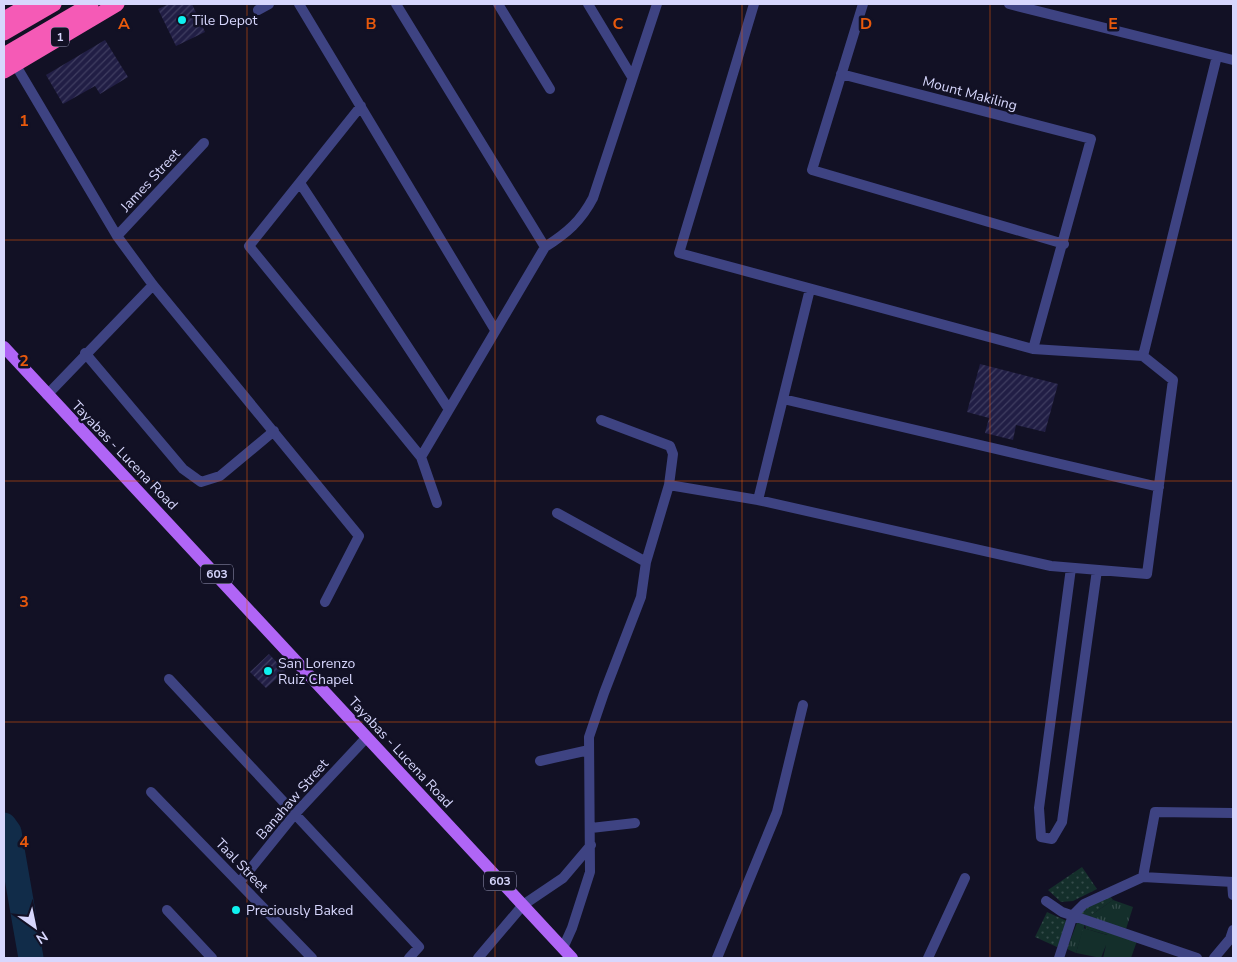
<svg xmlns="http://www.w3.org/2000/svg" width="1237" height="962" viewBox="0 0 1237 962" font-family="'Nunito Sans',sans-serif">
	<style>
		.grass { fill: url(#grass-tufts) }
		.park { fill: url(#park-dots) }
		.garden { fill: #142f2b }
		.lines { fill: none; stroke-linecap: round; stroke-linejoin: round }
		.river { stroke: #112c49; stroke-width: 25 }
		.building { fill: url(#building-hatch) }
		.street { stroke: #3e4382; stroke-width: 10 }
		.primary { stroke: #b065f6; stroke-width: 12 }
		.highway { stroke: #f55ab6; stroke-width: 15 }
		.grid { fill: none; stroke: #e8590c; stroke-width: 1; stroke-opacity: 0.55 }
		.poi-dot { fill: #0ff1ef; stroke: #121125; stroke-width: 2 }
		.labels { text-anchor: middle; stroke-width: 5; stroke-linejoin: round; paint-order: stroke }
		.shield { fill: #121125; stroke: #9c9cbc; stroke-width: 1 }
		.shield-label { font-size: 12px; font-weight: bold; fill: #d7d7fd }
		.poi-label { font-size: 14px; fill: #d7d7fd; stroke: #121125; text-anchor: start }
		.street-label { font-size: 14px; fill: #d7d7fd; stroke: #121125 }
		.grid-label { font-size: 16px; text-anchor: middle; font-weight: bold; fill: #e8590c; stroke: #121125; stroke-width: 5; stroke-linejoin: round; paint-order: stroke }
	</style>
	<defs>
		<pattern id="grass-tufts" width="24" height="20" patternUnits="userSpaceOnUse" patternTransform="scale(1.25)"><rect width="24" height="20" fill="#142f2b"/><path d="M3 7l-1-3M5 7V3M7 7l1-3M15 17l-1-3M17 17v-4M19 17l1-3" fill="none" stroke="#354c4b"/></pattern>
		<pattern id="park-dots" width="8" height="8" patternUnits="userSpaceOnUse" patternTransform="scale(1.25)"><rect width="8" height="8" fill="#142f2b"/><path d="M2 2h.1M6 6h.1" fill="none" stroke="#354c4b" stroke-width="1.8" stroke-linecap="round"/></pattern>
		<pattern id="building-hatch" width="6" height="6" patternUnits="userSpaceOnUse" patternTransform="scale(1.25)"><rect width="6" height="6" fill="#211e45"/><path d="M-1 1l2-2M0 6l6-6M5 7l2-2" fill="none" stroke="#403e61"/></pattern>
	</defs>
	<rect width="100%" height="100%" fill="#121125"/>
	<path class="grass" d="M 1113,900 L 1133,907 L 1126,929 L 1087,918 Z
		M 1078,920 L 1110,932 L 1108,935 L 1086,929 L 1085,924 L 1076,953 L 1067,949 Z"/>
	<path class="park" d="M 1082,867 L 1097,889 L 1073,901 L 1061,902 L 1048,890 Z
		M 1110,896 L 1113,900 L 1087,918 L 1076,916 L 1086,906 Z
		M 1047,912 L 1069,922 L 1057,947 L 1035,937 Z"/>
	<path class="garden" d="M 1083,928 L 1107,935 L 1109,932 L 1137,941 L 1131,958 L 1103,958 L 1106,945 L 1101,958 L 1076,953 Z"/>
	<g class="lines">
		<path class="river" d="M 4,825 L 9,832 L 31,958"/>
	</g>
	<path class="building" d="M 169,4 L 192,4 L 205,32 L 176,46 L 158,9 Z
		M 105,40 L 128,77 L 100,94 L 95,86 L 63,104 L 46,75 Z
		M 980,364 L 1058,384 L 1045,432 L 1016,425 L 1013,440 L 985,433 L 989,418 L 967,412 Z
		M 269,654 L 285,671 L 266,688 L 250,672 Z"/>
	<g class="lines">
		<path class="street" d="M 299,4 L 495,330
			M 396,4 L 545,247
			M 498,4 L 550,89
			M 588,4 L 632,77
			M 863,4 L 812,170 L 1064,244
			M 1009,4 L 1233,60
			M 258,10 L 269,4
			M 15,64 L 117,236 L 153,285 L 359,536 L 325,602
			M 841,74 L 1091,139 L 1033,349
			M 361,106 L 249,246 L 421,457 L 437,503
			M 300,183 L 448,408
			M 117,236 L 204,143
			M 85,353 L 183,469 L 201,482 L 220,476 L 274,431
			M 1143,356 L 1217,56
			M 47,395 L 153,285
			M 783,399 L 1159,487
			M 601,420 L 670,446 L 673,454 L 669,485
			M 421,457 L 545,247 C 567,233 581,221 593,198 L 657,4
			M 758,500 L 810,289
			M 557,513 L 646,562
			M 1071,568 L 1039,808 L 1041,837 L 1052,839 L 1062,822 L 1097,570
			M 169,679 L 419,947 L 409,958
			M 540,761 L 589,750
			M 151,792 L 312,958
			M 591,828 L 635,823
			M 1143,877 L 1155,812 L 1233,813
			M 240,882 L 294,815 L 367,737
			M 1232,882 L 1233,895
			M 1046,901 L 1062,912 L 1197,958
			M 167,910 L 212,958
			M 563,948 L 572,928 L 590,872 L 589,737 L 604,693 L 641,597 L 646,562 L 669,485 L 758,500 L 1051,566 L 1147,574 L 1173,380 L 1143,356 L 1033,349 L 679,253 L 754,4
			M 478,958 L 523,905 L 563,878 L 591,845
			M 717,958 L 777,812 L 803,705
			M 928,958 L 965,878
			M 1059,958 L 1073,915 L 1084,904 L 1143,877 L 1233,882
			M 1214,958 L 1230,939 L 1233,930"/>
		<path class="primary" d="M 4,347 L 572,958"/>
		<path class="highway" d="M 4,19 L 30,4
			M 4,33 L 54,4
			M 4,55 L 91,4
			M 4,71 L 117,4"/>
	</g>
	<path class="grid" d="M 247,4 L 247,958M 495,4 L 495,958M 742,4 L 742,958M 990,4 L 990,958M 4,240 L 1233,240M 4,481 L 1233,481M 4,722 L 1233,722"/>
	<g class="poi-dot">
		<circle cx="182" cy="20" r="5"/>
		<circle cx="268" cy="671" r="5"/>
		<circle cx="236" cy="910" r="5"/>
	</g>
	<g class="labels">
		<g class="shield">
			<rect x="51" y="27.5" width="18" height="19" rx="4"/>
			<rect x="201" y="564.5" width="32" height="19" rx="4"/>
			<rect x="484" y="871.5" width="32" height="19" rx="4"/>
		</g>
		<g class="shield-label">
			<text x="60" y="41">1</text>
			<text x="217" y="578">603</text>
			<text x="500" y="885">603</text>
		</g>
		<g class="poi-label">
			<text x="192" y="25">Tile Depot</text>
			<text x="278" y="668">San Lorenzo<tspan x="278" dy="16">Ruiz Chapel</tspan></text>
			<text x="246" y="915">Preciously Baked</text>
		</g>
		<g class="street-label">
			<text transform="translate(970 93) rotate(15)" y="5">Mount Makiling</text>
			<text transform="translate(150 180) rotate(-47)" y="5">James Street</text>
			<text transform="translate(125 455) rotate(46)" y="5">Tayabas - Lucena Road</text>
			<text transform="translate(401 752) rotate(47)" y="5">Tayabas - Lucena Road</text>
			<text transform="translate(292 799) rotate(-49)" y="5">Banahaw Street</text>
			<text transform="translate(242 865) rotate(46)" y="5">Taal Street</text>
		</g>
	</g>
	<g class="grid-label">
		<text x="124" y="29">A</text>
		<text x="371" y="29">B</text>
		<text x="618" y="29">C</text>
		<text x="866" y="29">D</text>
		<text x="1113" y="29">E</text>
		<text x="24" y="126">1</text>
		<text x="24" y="366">2</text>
		<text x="24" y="607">3</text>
		<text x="24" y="847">4</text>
	</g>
	<rect width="1237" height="962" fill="none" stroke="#d7d7fd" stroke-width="10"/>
	<g transform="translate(35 927) rotate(147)" stroke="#121125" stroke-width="4" paint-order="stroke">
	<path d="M0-4L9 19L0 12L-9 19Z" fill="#d7d7fd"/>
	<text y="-8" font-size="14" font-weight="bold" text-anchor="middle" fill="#d7d7fd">N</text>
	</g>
</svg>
